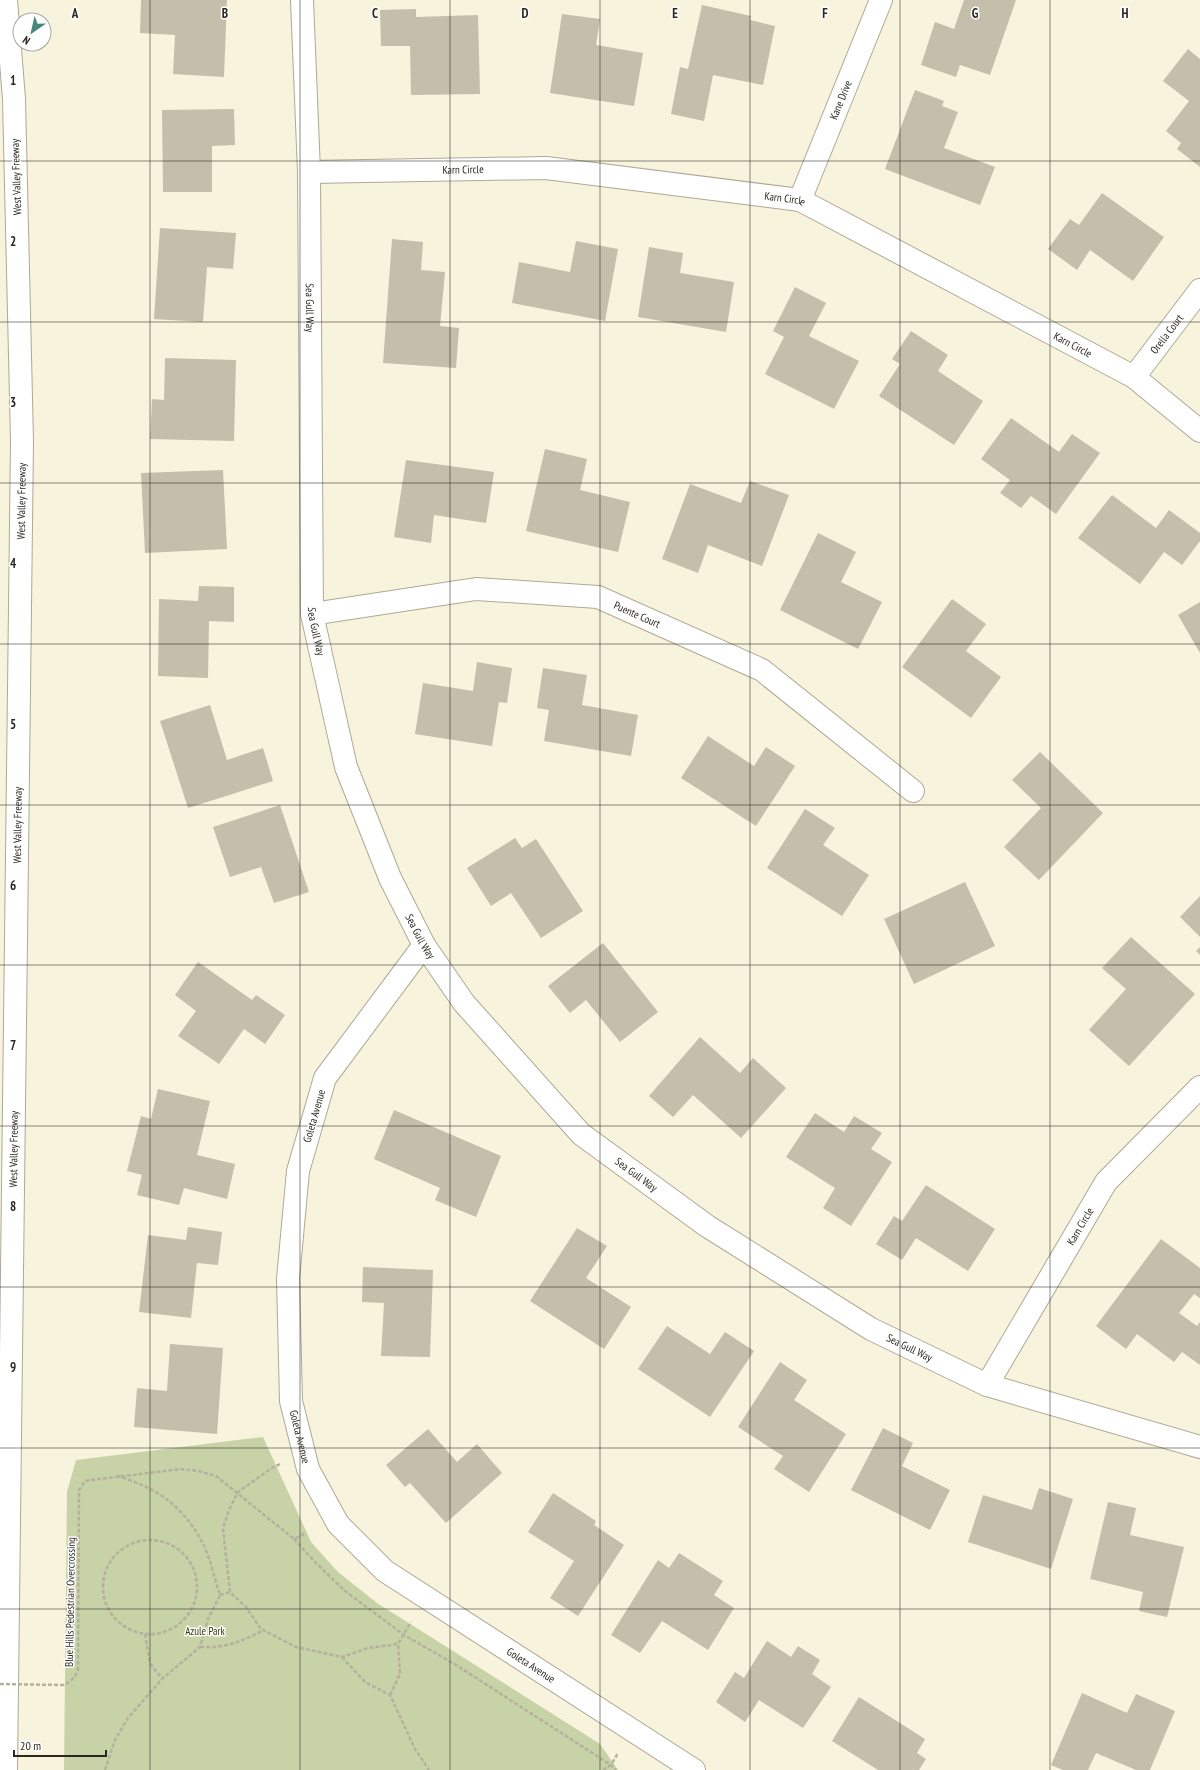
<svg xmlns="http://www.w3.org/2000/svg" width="1200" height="1770" viewBox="0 0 1200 1770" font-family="'PT Sans Narrow',sans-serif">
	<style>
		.green { fill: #c7d3a7 }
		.building { fill: #c3bfaa }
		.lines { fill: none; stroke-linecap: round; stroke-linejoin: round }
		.minor-casing { stroke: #aea995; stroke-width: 24 }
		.motorway-casing { stroke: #aea995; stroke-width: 24 }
		.path { stroke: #b5b19f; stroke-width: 2.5; stroke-dasharray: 4 2; stroke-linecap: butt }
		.minor { stroke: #fff; stroke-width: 22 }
		.motorway { stroke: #fff; stroke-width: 22 }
		.path-bridge { stroke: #b5b19f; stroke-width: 2.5; stroke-dasharray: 4 2; stroke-linecap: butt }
		.grid { fill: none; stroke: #2a2820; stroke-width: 1; stroke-opacity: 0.55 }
		.labels { text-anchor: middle; stroke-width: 3; stroke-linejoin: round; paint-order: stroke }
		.street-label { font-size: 11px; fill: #2a2820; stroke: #fff }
		.park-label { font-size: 11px; fill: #2f3902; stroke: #fff }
		.grid-label { font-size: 13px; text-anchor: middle; font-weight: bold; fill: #2a2820; stroke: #fff; stroke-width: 3; stroke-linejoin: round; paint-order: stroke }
	</style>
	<rect width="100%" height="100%" fill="#f8f3dd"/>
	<path class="green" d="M 263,1437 L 311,1542 L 338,1572 L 377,1603 L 600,1744 L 618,1770 L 64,1770 L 67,1492 L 76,1460 Z"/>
	<path class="building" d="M 141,0 L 227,0 L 224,77 L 173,74 L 175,35 L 140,33 Z
		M 964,0 L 1016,0 L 990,75 L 960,65 L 956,77 L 921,65 L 935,22 L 954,29 Z
		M 702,5 L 751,16 L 750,20 L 775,26 L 763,85 L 713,75 L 704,121 L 671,114 L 680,67 L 688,69 Z
		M 416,9 L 416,17 L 478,15 L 480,94 L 411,95 L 410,46 L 381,46 L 380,10 Z
		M 562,14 L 600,19 L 596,45 L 643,53 L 634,106 L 550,93 Z
		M 1188,49 L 1200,59 L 1200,167 L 1177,149 L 1181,143 L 1166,131 L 1189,101 L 1163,81 Z
		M 915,90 L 944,101 L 942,106 L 958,112 L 944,148 L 995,167 L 980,205 L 885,169 Z
		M 234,109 L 235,145 L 212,146 L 212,192 L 163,192 L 162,110 Z
		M 1102,193 L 1164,237 L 1133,281 L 1090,250 L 1077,270 L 1048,249 L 1070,219 L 1079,225 Z
		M 160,228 L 236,233 L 233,269 L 207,267 L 203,322 L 154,319 Z
		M 392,239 L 423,242 L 421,270 L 445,272 L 440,326 L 459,328 L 456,368 L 383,363 Z
		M 576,241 L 618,249 L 605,321 L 512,303 L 519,262 L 570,272 Z
		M 649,247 L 683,253 L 680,273 L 734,282 L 726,332 L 638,317 Z
		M 795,287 L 826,303 L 809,336 L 859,361 L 834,409 L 765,374 L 784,337 L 773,331 Z
		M 911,331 L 948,355 L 938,371 L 983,401 L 954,445 L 879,396 L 900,364 L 892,359 Z
		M 165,358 L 236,360 L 234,441 L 150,439 L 152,399 L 164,400 Z
		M 1011,418 L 1059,452 L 1072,434 L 1100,453 L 1056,514 L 1031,496 L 1021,508 L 1000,493 L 1010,480 L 981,459 Z
		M 545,449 L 587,459 L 580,490 L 630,502 L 618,552 L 526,531 Z
		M 406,460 L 494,472 L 486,523 L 434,515 L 431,543 L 394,537 Z
		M 223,470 L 227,549 L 145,553 L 141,473 Z
		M 750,481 L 789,495 L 762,566 L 708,545 L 698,573 L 662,559 L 690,484 L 741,503 Z
		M 1112,495 L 1156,528 L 1169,510 L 1200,533 L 1200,541 L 1182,565 L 1164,552 L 1140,584 L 1078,538 Z
		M 818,533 L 856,552 L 841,582 L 882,602 L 858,649 L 780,610 Z
		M 199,586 L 234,587 L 234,622 L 209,621 L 208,678 L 158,676 L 159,599 L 198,601 Z
		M 952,599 L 986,624 L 966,651 L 1001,677 L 971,718 L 902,667 Z
		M 1200,602 L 1200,653 L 1178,615 Z
		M 477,662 L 512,668 L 507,703 L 499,702 L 492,746 L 415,734 L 423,683 L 473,691 Z
		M 543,668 L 587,675 L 582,705 L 638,715 L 631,756 L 544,741 L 549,710 L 537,708 Z
		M 210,705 L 227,760 L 263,748 L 273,781 L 188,808 L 160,721 Z
		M 708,736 L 754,766 L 766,747 L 795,766 L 756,826 L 681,778 Z
		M 1040,752 L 1103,813 L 1039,880 L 1004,847 L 1041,808 L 1012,780 Z
		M 280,805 L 309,892 L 274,903 L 261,867 L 230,877 L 213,827 Z
		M 805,809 L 835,828 L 823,845 L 869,875 L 842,916 L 767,868 Z
		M 515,838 L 522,848 L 536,839 L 583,911 L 541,938 L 511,893 L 491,906 L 467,868 Z
		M 965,882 L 995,946 L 914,984 L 884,919 Z
		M 1200,896 L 1200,937 L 1180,917 Z
		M 1131,937 L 1195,994 L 1129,1066 L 1089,1030 L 1126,989 L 1102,968 Z
		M 603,943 L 658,1012 L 620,1042 L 586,1000 L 570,1013 L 548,986 Z
		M 1200,947 L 1200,955 L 1196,951 Z
		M 198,962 L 252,1000 L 256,995 L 285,1015 L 265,1044 L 244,1029 L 219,1064 L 178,1036 L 196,1011 L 175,995 Z
		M 700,1037 L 740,1073 L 753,1058 L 786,1088 L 741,1138 L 693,1095 L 673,1117 L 649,1096 Z
		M 158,1089 L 210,1101 L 197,1155 L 235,1164 L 227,1199 L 184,1188 L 179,1205 L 137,1195 L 142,1175 L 127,1171 L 141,1116 L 151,1119 Z
		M 394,1110 L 501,1156 L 476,1217 L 435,1200 L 440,1188 L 374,1159 Z
		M 815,1113 L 844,1132 L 854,1116 L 882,1133 L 871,1149 L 892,1162 L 851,1226 L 823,1208 L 835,1188 L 786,1157 Z
		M 926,1185 L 995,1229 L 968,1271 L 916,1238 L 902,1260 L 876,1244 L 894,1216 L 902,1221 Z
		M 188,1227 L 222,1232 L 218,1265 L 197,1263 L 191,1318 L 139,1312 L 148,1235 L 186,1240 Z
		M 577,1228 L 607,1246 L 586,1278 L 631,1307 L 604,1349 L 530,1301 Z
		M 1161,1239 L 1200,1268 L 1200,1298 L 1194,1294 L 1179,1313 L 1197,1326 L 1200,1322 L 1200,1365 L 1182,1352 L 1174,1362 L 1137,1334 L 1126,1349 L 1096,1326 Z
		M 363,1267 L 433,1270 L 430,1357 L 381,1356 L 384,1303 L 362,1302 Z
		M 667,1326 L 710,1354 L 725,1332 L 754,1351 L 710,1417 L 638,1369 Z
		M 170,1344 L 223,1348 L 217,1434 L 134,1427 L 137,1388 L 167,1391 Z
		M 780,1362 L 807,1380 L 794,1400 L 846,1434 L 809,1492 L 774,1469 L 783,1456 L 738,1427 Z
		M 883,1428 L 913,1443 L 902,1466 L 950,1490 L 930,1530 L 851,1490 Z
		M 428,1429 L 457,1462 L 477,1444 L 502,1473 L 446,1523 L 410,1483 L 405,1487 L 386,1465 Z
		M 1039,1488 L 1073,1499 L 1051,1569 L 968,1542 L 983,1495 L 1032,1510 Z
		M 553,1493 L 596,1521 L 594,1525 L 624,1545 L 578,1616 L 550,1598 L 574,1561 L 528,1532 Z
		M 1108,1502 L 1136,1508 L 1130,1535 L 1184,1547 L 1167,1617 L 1139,1611 L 1143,1592 L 1090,1579 Z
		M 679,1553 L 723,1581 L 714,1595 L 734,1608 L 708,1650 L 662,1621 L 640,1653 L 611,1635 L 658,1560 L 669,1568 Z
		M 767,1641 L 791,1657 L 798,1646 L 820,1660 L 812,1674 L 831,1687 L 803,1728 L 759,1700 L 745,1722 L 716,1702 L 735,1672 L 744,1678 Z
		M 1082,1693 L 1127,1713 L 1136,1694 L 1175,1711 L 1150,1770 L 1136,1770 L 1096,1753 L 1088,1770 L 1063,1770 L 1051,1765 Z
		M 859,1697 L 925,1739 L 917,1753 L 926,1759 L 919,1770 L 878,1770 L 832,1741 Z"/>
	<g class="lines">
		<defs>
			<g id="minor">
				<path id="s1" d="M 302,0 L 309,172 L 312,614 L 346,767 L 390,878 L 424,945 L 464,1003 L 581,1134 L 707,1226 L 871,1329 L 987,1385 L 1200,1447"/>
				<path id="s2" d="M 309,172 L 546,168 L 800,200 L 1134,377 L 1200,431"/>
				<path id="s3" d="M 800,200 L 881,0"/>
				<path id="s4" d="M 1134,377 L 1200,290"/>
				<path id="s5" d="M 312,614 L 476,589 L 598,597 L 762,670 L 913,791"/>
				<path id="s6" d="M 424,945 L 325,1078 L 298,1171 L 288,1279 L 291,1401 L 308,1469 L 338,1524 L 385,1571 L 694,1770"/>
				<path id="s7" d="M 987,1385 L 1106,1182 L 1200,1087"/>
			</g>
			<g id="motorway">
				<path id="s8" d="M 6,1770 L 22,441 L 14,99 L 6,0"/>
			</g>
		</defs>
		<use href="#minor" class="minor-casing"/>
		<use href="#motorway" class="motorway-casing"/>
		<path class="path" d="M 280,1464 L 272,1468 L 238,1492 L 229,1510 L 223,1528 L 230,1592 L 246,1607 L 261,1629 L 296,1647 L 342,1657 L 368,1648 L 398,1644 L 411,1622
			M 91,1480 L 181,1469 L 198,1471 L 216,1476 L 294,1539 L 306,1533
			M 294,1539 L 316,1563 L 345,1591 L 404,1635 L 456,1665 L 611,1765 L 616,1770
			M103 1587a47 47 0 1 1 94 0a47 47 0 1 1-94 0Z
			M 220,1595 L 230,1592
			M 145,1634 L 150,1663 L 162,1679
			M 200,1647 C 227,1648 240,1642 264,1630
			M 342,1657 L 365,1682 L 390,1695 L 415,1749 L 429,1770
			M 390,1695 L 400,1674 L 398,1644
			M 105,1770 L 115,1740 L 128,1718 L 162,1679 L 200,1647 L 208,1619 L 220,1595 C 214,1577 210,1556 201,1540 C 181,1504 155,1487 117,1476
			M 603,1770 L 611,1765 L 618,1753"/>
		<use href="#minor" class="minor"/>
		<use href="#motorway" class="motorway"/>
		<path class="path-bridge" d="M 0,1684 L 63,1685 C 72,1681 75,1678 78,1669 L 79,1490 L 85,1481 L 91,1480"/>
	</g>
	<path class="grid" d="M 150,0 L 150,1770M 300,0 L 300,1770M 450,0 L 450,1770M 600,0 L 600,1770M 750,0 L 750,1770M 900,0 L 900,1770M 1050,0 L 1050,1770M 0,161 L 1200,161M 0,322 L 1200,322M 0,483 L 1200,483M 0,644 L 1200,644M 0,805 L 1200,805M 0,965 L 1200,965M 0,1126 L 1200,1126M 0,1287 L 1200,1287M 0,1448 L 1200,1448M 0,1609 L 1200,1609"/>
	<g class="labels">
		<g class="street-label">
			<text dy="4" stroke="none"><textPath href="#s3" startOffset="108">Kane Drive</textPath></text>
			<text dy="4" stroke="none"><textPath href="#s2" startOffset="154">Karn Circle</textPath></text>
			<text transform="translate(16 177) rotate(-92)" y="4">West Valley Freeway</text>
			<text dy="4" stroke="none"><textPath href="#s2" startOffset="478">Karn Circle</textPath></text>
			<text dy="4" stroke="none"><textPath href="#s1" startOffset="308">Sea Gull Way</textPath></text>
			<text dy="4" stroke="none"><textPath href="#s4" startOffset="54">Orella Court</textPath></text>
			<text dy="4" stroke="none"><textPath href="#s2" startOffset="802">Karn Circle</textPath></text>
			<text dy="4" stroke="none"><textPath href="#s8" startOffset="1269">West Valley Freeway</textPath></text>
			<text dy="4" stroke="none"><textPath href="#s5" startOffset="331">Puente Court</textPath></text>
			<text dy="4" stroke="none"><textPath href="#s1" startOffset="632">Sea Gull Way</textPath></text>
			<text dy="4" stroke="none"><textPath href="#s8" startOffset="945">West Valley Freeway</textPath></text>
			<text dy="4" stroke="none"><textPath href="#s1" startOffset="956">Sea Gull Way</textPath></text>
			<text transform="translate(314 1116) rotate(-74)" y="4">Goleta Avenue</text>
			<text dy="4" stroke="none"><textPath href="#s8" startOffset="621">West Valley Freeway</textPath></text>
			<text dy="4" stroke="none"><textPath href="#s1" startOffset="1280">Sea Gull Way</textPath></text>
			<text dy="4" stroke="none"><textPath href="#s7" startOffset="184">Karn Circle</textPath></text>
			<text dy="4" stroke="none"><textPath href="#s1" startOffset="1604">Sea Gull Way</textPath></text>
			<text dy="4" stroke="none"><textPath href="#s6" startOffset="530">Goleta Avenue</textPath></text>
			<text transform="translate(70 1602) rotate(-89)" y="4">Blue Hills Pedestrian Overcrossing</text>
			<text dy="4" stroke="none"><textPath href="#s6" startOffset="866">Goleta Avenue</textPath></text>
		</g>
		<g class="park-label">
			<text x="205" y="1635">Azule Park</text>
		</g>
	</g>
	<g class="grid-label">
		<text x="75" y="18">A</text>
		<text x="225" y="18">B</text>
		<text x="375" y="18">C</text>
		<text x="525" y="18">D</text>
		<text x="675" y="18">E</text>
		<text x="825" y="18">F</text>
		<text x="975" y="18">G</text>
		<text x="1125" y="18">H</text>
		<text x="13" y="85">1</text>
		<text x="13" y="246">2</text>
		<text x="13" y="407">3</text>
		<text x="13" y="568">4</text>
		<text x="13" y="729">5</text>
		<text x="13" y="890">6</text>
		<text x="13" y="1050">7</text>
		<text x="13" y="1211">8</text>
		<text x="13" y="1372">9</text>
	</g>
	<g transform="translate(32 32) rotate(214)"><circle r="19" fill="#ffffff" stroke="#aaa9a6"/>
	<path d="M0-3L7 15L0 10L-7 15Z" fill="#45887b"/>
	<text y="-6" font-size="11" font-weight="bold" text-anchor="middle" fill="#2a2820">N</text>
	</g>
	<path d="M14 1750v6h92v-6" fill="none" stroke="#2a2820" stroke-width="2"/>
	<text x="20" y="1750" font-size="12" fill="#2a2820" stroke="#ffffff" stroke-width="3" paint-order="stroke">20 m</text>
</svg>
